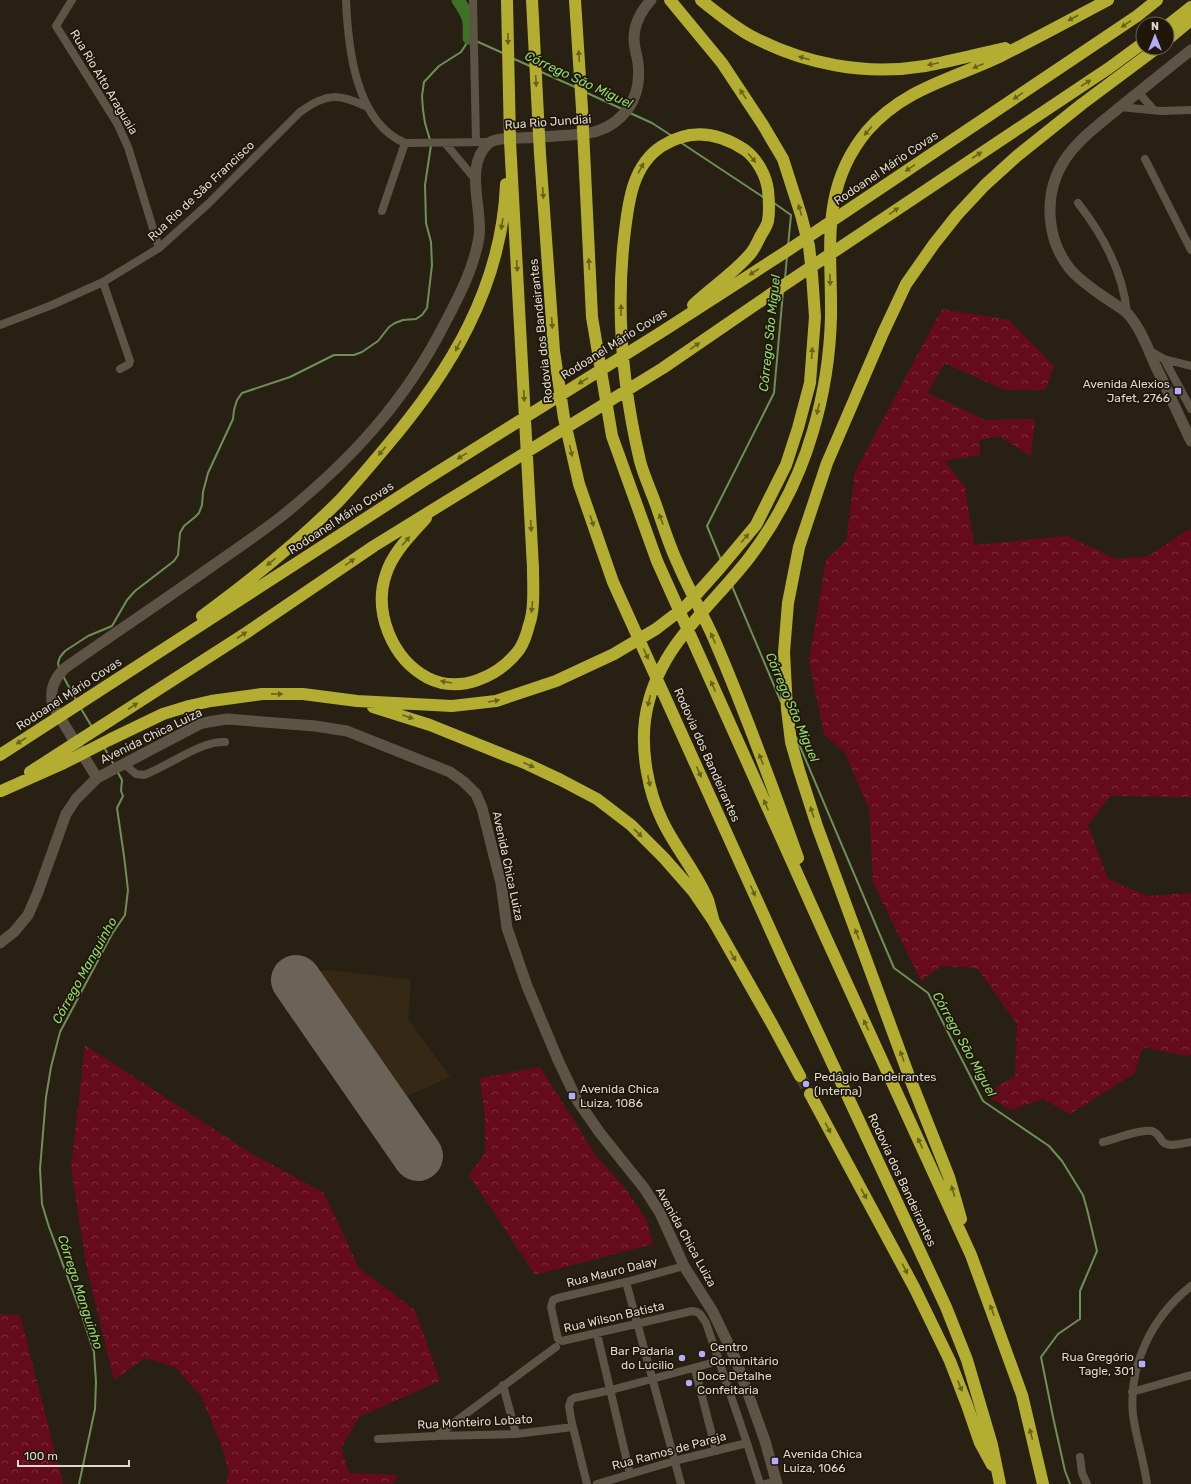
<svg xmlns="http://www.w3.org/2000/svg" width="1191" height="1484" viewBox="0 0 1191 1484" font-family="Rubik,sans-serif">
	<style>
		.built { fill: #352916 }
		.forest { fill: url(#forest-crowns) }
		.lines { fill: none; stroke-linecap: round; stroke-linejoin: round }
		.stream { stroke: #6d9057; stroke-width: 2 }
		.river { stroke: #3d7123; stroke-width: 13 }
		.runway { stroke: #6b6358; stroke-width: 50 }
		.highway-tunnel { stroke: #443c30; stroke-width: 12; stroke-dasharray: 12 6; stroke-linecap: butt }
		.street { stroke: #5e5446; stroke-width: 8 }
		.secondary { stroke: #5e5446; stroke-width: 11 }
		.highway { stroke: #b3ae32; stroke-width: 12 }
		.oneway { fill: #69621e }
		.poi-dot { fill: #b5acf8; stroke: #1f170a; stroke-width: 1.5 }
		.labels { text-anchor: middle; stroke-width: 3.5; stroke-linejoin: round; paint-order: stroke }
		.street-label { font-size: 12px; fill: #ded8d0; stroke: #1f170a }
		.poi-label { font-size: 12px; fill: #ded8d0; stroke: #1f170a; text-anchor: start }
		.water-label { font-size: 13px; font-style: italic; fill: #92d973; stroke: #1f170a }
	</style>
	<defs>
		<pattern id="forest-crowns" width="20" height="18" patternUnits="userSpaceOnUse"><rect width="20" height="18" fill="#650b1c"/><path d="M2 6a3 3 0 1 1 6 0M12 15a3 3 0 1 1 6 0" fill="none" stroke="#7b2e3c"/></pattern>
	</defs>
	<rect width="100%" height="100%" fill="#292014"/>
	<path class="built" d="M 329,970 L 411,980 L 408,1019 L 450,1077 L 394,1102 L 427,1151 L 411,1163 L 348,1076 L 287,986 L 304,974 Z"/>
	<path class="forest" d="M 942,309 L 1009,320 L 1054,366 L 1045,390 L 1005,390 L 944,363 L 928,393 L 985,420 L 1035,419 L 1031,456 L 999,436 L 980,440 L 980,455 L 945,461 L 965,487 L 974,545 L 1067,536 L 1116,559 L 1148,556 L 1191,528 L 1191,797 L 1110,796 L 1088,825 L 1108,879 L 1147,896 L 1191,893 L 1191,1055 L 1185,1056 L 1143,1047 L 1134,1074 L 1070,1114 L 1043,1099 L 1011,1110 L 984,1094 L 1015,1076 L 1017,1024 L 977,968 L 941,966 L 921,981 L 873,883 L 869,809 L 845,753 L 824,734 L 809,661 L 826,560 L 846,541 L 855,472 Z
		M 85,1045 L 252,1154 L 324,1193 L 359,1268 L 415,1310 L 440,1381 L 359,1417 L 341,1448 L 349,1473 L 399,1475 L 392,1484 L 226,1484 L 229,1473 L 222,1446 L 201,1396 L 175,1367 L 145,1358 L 114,1380 L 87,1269 L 71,1168 Z
		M 540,1067 L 597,1157 L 625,1188 L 646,1219 L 653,1244 L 535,1275 L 469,1175 L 485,1153 L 485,1120 L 480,1078 Z
		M 0,1314 L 20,1315 L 63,1484 L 0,1484 Z"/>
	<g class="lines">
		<path class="stream" d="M 476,41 L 505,54
			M 512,58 L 532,67
			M 539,71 L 575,87
			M 585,92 L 622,109
			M 630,113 L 652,123 L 672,136
			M 430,140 L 425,123 L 423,110 L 422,96 L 424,82 L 439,66 L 461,52 L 465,46 L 469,38 L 472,39
			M 680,142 L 763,197
			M 774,203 L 791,215 L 788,246
			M 785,279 L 787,256
			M 721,560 L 707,526 L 774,393 L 783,292
			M 732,586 L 781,702
			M 59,668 L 58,663 L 60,657 L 65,651 L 88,636 L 112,626 L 127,600 L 135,591 L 174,561 L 178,555 L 180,533 L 184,526 L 195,517 L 199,513 L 202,505 L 203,492 L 208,473 L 233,419 L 234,410 L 237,400 L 242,393 L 290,377 L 334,355 L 354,355 L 362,352 L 378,341 L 389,327 L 395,323 L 403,320 L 416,319 L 422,315 L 427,308 L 432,265 L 431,242 L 426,223 L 425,185 L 431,145
			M 63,676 L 76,700
			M 80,707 L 92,727
			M 796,737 L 894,968 L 928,993 L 983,1101 L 1049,1146 L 1062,1161 L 1083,1195 L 1087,1209 L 1097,1251 L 1080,1291 L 1080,1319 L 1058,1334 L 1041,1357 L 1053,1417 L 1065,1471 L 1070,1484
			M 104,747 L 114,765
			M 79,1484 L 95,1409 L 96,1382 L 94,1352 L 81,1313 L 49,1227 L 42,1204 L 40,1169 L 46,1097 L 51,1067 L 60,1032 L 112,934 L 125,915 L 128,890 L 124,856 L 117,808 L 123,796 L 121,791 L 122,780 L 117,771"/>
		<path class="river" d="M 458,0 C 469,16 470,19 469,38"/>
		<path class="runway" d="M 296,980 L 418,1156"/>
		<path class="highway-tunnel" d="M 800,1076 L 810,1094"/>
		<path class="street" d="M 72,0 L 56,26 L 117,123 L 128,147 L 159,248
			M 346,0 C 348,47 355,122 405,143 L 489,142
			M 473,0 L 476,141
			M 1138,92 L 1153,109
			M 1120,107 L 1161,111 L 1191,110
			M 445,143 L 475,179
			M 1145,159 L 1191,250
			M 1078,203 C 1103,235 1123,272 1127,313
			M 382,211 L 405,143
			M 103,282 L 130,361 L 129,364 L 120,369
			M 0,325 L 52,305 L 103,282 L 159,248 L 209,203 L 300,112 C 326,93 339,93 367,107
			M 1150,351 L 1164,359 L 1191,409
			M 1164,359 L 1191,366
			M 124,764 L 136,774 L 144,775 C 169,766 200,741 225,742
			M 1103,1142 C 1116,1139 1139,1129 1152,1131 C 1159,1133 1159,1138 1163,1142 C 1170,1148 1183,1143 1191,1142
			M 684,1266 L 626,1282 L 558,1298 L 553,1300 L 551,1307 L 558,1339 L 562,1341 L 692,1311 L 697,1312 L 700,1314 L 706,1323 L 747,1443 L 760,1484
			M 626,1282 L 681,1484
			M 597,1334 L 630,1474
			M 695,1369 L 716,1451
			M 503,1385 L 516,1434
			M 1132,1392 L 1191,1375
			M 436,1436 L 556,1347
			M 378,1439 L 436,1436 L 516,1434 L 573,1427
			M 1080,1457 L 1082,1473 L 1087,1484
			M 587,1484 L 571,1419 L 569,1406 L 571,1400 L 574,1398 L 611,1390 L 719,1361
			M 597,1484 L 674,1461 L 747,1443
			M 765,1484 L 776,1481
			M 1147,1484 C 1144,1461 1136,1438 1133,1415 C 1128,1365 1152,1317 1191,1286"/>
		<path class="secondary" d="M 1191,50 C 1167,69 1144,88 1120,107 C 1101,123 1078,139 1064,161 C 1043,194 1046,239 1070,269 C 1081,282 1097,292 1110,301 C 1116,305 1123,309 1128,314 C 1141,329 1148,349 1156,367 C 1168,391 1179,416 1191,441
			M 97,778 L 53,706 C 49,690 54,679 65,668 C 109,637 154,607 198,576 C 226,556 255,537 282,516 C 350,461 405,402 445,323 C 459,296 474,268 479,237 C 483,208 463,166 489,143 C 495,138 505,139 512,138 C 532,138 552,136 571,135 C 581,134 591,134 600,130 C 611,126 620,119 627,110 C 637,97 640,80 638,63 C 637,55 634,48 634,39 C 634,25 641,11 651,0
			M 0,943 L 14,932 L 28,915 L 38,892 L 66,814 L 76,799 L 97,778 L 200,724 L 208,722 L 227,719 L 315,726 L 347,731 L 450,772 L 464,782 L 476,794 L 482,808 L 496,864 L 501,883 L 507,928 L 527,986 L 558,1060 L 577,1100 L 600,1133 L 644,1188 L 660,1213 L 684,1266 L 713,1312 L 736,1360 L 765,1441 L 777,1484"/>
		<path class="highway" d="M 532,0 L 540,154 L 554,351 L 564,418 L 579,484 L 613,582 L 784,960 L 946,1307 L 967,1360 L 992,1445 L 1000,1484
			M 575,0 L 582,109 L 592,317 L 612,436 L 657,561 L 827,940 L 971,1255 L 1022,1395 L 1043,1484
			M 701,0 C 717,13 733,26 751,36 C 804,64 865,76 925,66 C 952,61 978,54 1005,48
			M 1167,26 L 1191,7
			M 1167,40 L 1191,20
			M 693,305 C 712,287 734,273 751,253 C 755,248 758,241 761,235 C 764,230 767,226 768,221 C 770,210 769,200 768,190 C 766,175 757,159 745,150 C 718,132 690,128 662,146 C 631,166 628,205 624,239 C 616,312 623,389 640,461 C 644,476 651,491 656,505 C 663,525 669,545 678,564 C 689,590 703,614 714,639 C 745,711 772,785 798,858
			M 426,518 C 411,535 393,552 386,574 C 373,612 392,659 428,678 C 460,694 498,677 519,650 C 523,644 527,633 529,625 C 535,609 533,585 533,568 L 510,141 L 507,0
			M 202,616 C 250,581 297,543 339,501 C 355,484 370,466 385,448 C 450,372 502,287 506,184
			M 373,707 L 430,725 L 527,764 L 561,780 L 597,799 L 631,825 L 664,858 L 693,891 L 714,922 L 772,1024 L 800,1076
			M 0,755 L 425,480 L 663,331 L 787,251 L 1137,16 L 1157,0
			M 30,772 L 246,633 L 374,546 L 663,368 L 787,283 L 1109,68 L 1143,43
			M 1,791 L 64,763 L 109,740 L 163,714 L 189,706 L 211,701 L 262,694 L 303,694 L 357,701 L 452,706 L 496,701 L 556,681 L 614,654 L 656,629 L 686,606 L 720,568 L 756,525 L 786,465 L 798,428 L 810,383 L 815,317 L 812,274 L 809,246 L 801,215 L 783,159 L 763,125 L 722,63 L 670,0
			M 714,922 C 712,915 710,907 708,900 C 696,871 675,848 662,820 C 648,791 641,751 645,720 C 655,648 708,611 749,558 C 777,521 800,476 813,431 C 824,394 830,355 831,317 C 832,249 819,189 867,131 C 904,88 953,79 1001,56 C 1037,38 1072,19 1108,0
			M 810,1094 L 915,1289 L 950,1361 L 967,1405 L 980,1443 L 992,1465
			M 961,1219 L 949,1177 L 909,1076 L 817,826 L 799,770 L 791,742 L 787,709 L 784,652 L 788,603 L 799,547 L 827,463 L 883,333 L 906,284 L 934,244 L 957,215 L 985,185 L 1017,156 L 1082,104 L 1157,48"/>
	</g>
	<defs><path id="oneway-solid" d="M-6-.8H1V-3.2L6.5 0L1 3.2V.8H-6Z"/></defs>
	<g class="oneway">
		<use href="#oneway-solid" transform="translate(1073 18) rotate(152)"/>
		<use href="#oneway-solid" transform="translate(1126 24) rotate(146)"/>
		<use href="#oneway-solid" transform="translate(508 39) rotate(89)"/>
		<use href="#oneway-solid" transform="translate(579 56) rotate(-94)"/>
		<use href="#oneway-solid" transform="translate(804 58) rotate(-164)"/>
		<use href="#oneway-solid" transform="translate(933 64) rotate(168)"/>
		<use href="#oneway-solid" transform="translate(978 66) rotate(158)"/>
		<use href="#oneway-solid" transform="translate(536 81) rotate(87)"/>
		<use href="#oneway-solid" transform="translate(1086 83) rotate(-33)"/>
		<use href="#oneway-solid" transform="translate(743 94) rotate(-124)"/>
		<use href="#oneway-solid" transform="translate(1018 96) rotate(146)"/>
		<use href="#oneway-solid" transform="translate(868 131) rotate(130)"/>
		<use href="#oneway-solid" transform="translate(977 155) rotate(-33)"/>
		<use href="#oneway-solid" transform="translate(752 158) rotate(50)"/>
		<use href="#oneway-solid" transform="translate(641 168) rotate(-61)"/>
		<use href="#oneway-solid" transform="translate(910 168) rotate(146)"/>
		<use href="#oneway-solid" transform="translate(543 193) rotate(86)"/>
		<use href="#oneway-solid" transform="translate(800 210) rotate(-107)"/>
		<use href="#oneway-solid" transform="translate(894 211) rotate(-34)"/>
		<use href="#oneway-solid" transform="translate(502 224) rotate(99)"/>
		<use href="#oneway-solid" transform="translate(589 264) rotate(-93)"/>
		<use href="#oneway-solid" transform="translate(517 266) rotate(87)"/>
		<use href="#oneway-solid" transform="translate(754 272) rotate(147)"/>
		<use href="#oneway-solid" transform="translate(830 280) rotate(89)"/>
		<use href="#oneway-solid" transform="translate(621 310) rotate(-89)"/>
		<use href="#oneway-solid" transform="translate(552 323) rotate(86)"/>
		<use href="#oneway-solid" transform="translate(458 346) rotate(118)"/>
		<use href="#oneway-solid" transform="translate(695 346) rotate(-35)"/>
		<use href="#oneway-solid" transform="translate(812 353) rotate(-86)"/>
		<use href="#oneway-solid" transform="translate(583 381) rotate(148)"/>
		<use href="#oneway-solid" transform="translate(524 396) rotate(87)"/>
		<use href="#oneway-solid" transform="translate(818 409) rotate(103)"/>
		<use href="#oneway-solid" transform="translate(382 451) rotate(130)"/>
		<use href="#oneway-solid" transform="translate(571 451) rotate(77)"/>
		<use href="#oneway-solid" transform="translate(462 456) rotate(148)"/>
		<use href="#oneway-solid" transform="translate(661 519) rotate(-110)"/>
		<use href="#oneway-solid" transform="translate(592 521) rotate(71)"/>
		<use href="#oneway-solid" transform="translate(531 526) rotate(87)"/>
		<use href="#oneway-solid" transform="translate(745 538) rotate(-50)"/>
		<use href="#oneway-solid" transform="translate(406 541) rotate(-49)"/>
		<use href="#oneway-solid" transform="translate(271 562) rotate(141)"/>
		<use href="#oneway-solid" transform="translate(350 562) rotate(-34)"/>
		<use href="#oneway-solid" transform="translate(532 607) rotate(96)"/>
		<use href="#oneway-solid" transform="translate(242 635) rotate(-33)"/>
		<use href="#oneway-solid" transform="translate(713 638) rotate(-114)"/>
		<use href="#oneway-solid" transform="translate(646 654) rotate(66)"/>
		<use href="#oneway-solid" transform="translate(446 682) rotate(-170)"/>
		<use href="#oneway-solid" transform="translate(713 686) rotate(-114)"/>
		<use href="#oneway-solid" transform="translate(277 694) rotate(1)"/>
		<use href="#oneway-solid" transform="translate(494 701) rotate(-10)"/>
		<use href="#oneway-solid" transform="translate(649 701) rotate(103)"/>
		<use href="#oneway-solid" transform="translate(133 706) rotate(-33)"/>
		<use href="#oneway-solid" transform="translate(408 717) rotate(19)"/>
		<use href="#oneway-solid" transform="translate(21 741) rotate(147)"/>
		<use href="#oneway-solid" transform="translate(761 759) rotate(-111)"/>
		<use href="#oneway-solid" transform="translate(529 765) rotate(24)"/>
		<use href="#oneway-solid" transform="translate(699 772) rotate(66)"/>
		<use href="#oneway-solid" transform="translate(649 781) rotate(78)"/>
		<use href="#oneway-solid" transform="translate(766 805) rotate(-114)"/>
		<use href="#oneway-solid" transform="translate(812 812) rotate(-108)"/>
		<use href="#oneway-solid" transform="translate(638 833) rotate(44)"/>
		<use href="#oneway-solid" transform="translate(753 891) rotate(66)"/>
		<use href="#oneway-solid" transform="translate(857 934) rotate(-110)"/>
		<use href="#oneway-solid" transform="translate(733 956) rotate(60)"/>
		<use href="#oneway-solid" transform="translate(866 1025) rotate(-115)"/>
		<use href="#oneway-solid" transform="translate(902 1056) rotate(-110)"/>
		<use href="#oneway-solid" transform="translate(828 1128) rotate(62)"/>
		<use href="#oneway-solid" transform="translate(920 1143) rotate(-115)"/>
		<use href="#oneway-solid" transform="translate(953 1191) rotate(-106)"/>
		<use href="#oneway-solid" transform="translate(864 1194) rotate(61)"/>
		<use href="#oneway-solid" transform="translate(905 1269) rotate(63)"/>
		<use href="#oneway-solid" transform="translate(992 1310) rotate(-111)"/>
		<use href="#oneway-solid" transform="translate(960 1386) rotate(68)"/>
		<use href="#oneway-solid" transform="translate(1031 1434) rotate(-104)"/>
	</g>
	<g class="poi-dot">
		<rect x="1174" y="387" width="8" height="8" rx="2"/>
		<circle cx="806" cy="1084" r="4"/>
		<rect x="568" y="1092" width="8" height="8" rx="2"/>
		<circle cx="702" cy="1354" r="4"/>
		<circle cx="682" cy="1358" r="4"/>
		<rect x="1138" y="1360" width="8" height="8" rx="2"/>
		<circle cx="689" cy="1383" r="4"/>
		<rect x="771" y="1457" width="8" height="8" rx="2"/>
	</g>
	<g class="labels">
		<g class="street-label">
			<text transform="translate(104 82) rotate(59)" y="4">Rua Rio Alto Araguaia</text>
			<text transform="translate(548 122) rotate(-4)" y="4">Rua Rio Jundiai</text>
			<text transform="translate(886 168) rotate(-34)" y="4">Rodoanel Mário Covas</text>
			<text transform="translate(201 191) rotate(-43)" y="4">Rua Rio de São Francisco</text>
			<text transform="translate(541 331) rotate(-96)" y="4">Rodovia dos Bandeirantes</text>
			<text transform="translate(614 344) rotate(-32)" y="4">Rodoanel Mário Covas</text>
			<text transform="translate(341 518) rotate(-33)" y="4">Rodoanel Mário Covas</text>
			<text transform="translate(69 694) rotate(-33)" y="4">Rodoanel Mário Covas</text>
			<text transform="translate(151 736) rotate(-26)" y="4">Avenida Chica Luiza</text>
			<text transform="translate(707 755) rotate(66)" y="4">Rodovia dos Bandeirantes</text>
			<text transform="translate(508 866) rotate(78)" y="4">Avenida Chica Luiza</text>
			<text transform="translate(902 1180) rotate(65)" y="4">Rodovia dos Bandeirantes</text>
			<text transform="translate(686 1237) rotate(61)" y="4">Avenida Chica Luiza</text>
			<text transform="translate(612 1272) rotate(-14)" y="4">Rua Mauro Dalay</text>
			<text transform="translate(614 1317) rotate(-13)" y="4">Rua Wilson Batista</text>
			<text transform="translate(475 1422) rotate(-3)" y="4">Rua Monteiro Lobato</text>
			<text transform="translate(669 1451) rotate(-15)" y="4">Rua Ramos de Pareja</text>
		</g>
		<g class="poi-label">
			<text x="1170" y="388" text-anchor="end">Avenida Alexios<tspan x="1170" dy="14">Jafet, 2766</tspan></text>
			<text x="814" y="1081">Pedágio Bandeirantes<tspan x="814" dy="14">(Interna)</tspan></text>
			<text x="580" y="1093">Avenida Chica<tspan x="580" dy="14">Luiza, 1086</tspan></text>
			<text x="710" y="1351">Centro<tspan x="710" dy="14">Comunitário</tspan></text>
			<text x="674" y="1355" text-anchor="end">Bar Padaria<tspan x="674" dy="14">do Lucilio</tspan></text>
			<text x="1134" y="1361" text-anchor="end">Rua Gregório<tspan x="1134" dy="14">Tagle, 301</tspan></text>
			<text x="697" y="1380">Doce Detalhe<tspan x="697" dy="14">Confeitaria</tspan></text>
			<text x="783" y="1458">Avenida Chica<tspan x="783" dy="14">Luiza, 1066</tspan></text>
		</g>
		<g class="water-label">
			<text transform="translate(579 79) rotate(25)" y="5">Córrego São Miguel</text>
			<text transform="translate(769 333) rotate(-84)" y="5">Córrego São Miguel</text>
			<text transform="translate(793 707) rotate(67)" y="5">Córrego São Miguel</text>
			<text transform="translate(84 970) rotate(-61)" y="5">Córrego Manguinho</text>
			<text transform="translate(965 1044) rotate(61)" y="5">Córrego São Miguel</text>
			<text transform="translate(81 1292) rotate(72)" y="5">Córrego Manguinho</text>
		</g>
	</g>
	<g transform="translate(1155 36)"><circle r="19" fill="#1f170a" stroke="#6b6459"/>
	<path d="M0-3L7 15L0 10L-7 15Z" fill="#b5acf8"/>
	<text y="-6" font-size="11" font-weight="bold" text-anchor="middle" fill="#ded8d0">N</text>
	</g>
	<path d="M18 1460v6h111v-6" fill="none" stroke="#ded8d0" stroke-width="2"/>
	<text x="24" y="1460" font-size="12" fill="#ded8d0" stroke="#1f170a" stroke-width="3" paint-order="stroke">100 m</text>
</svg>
